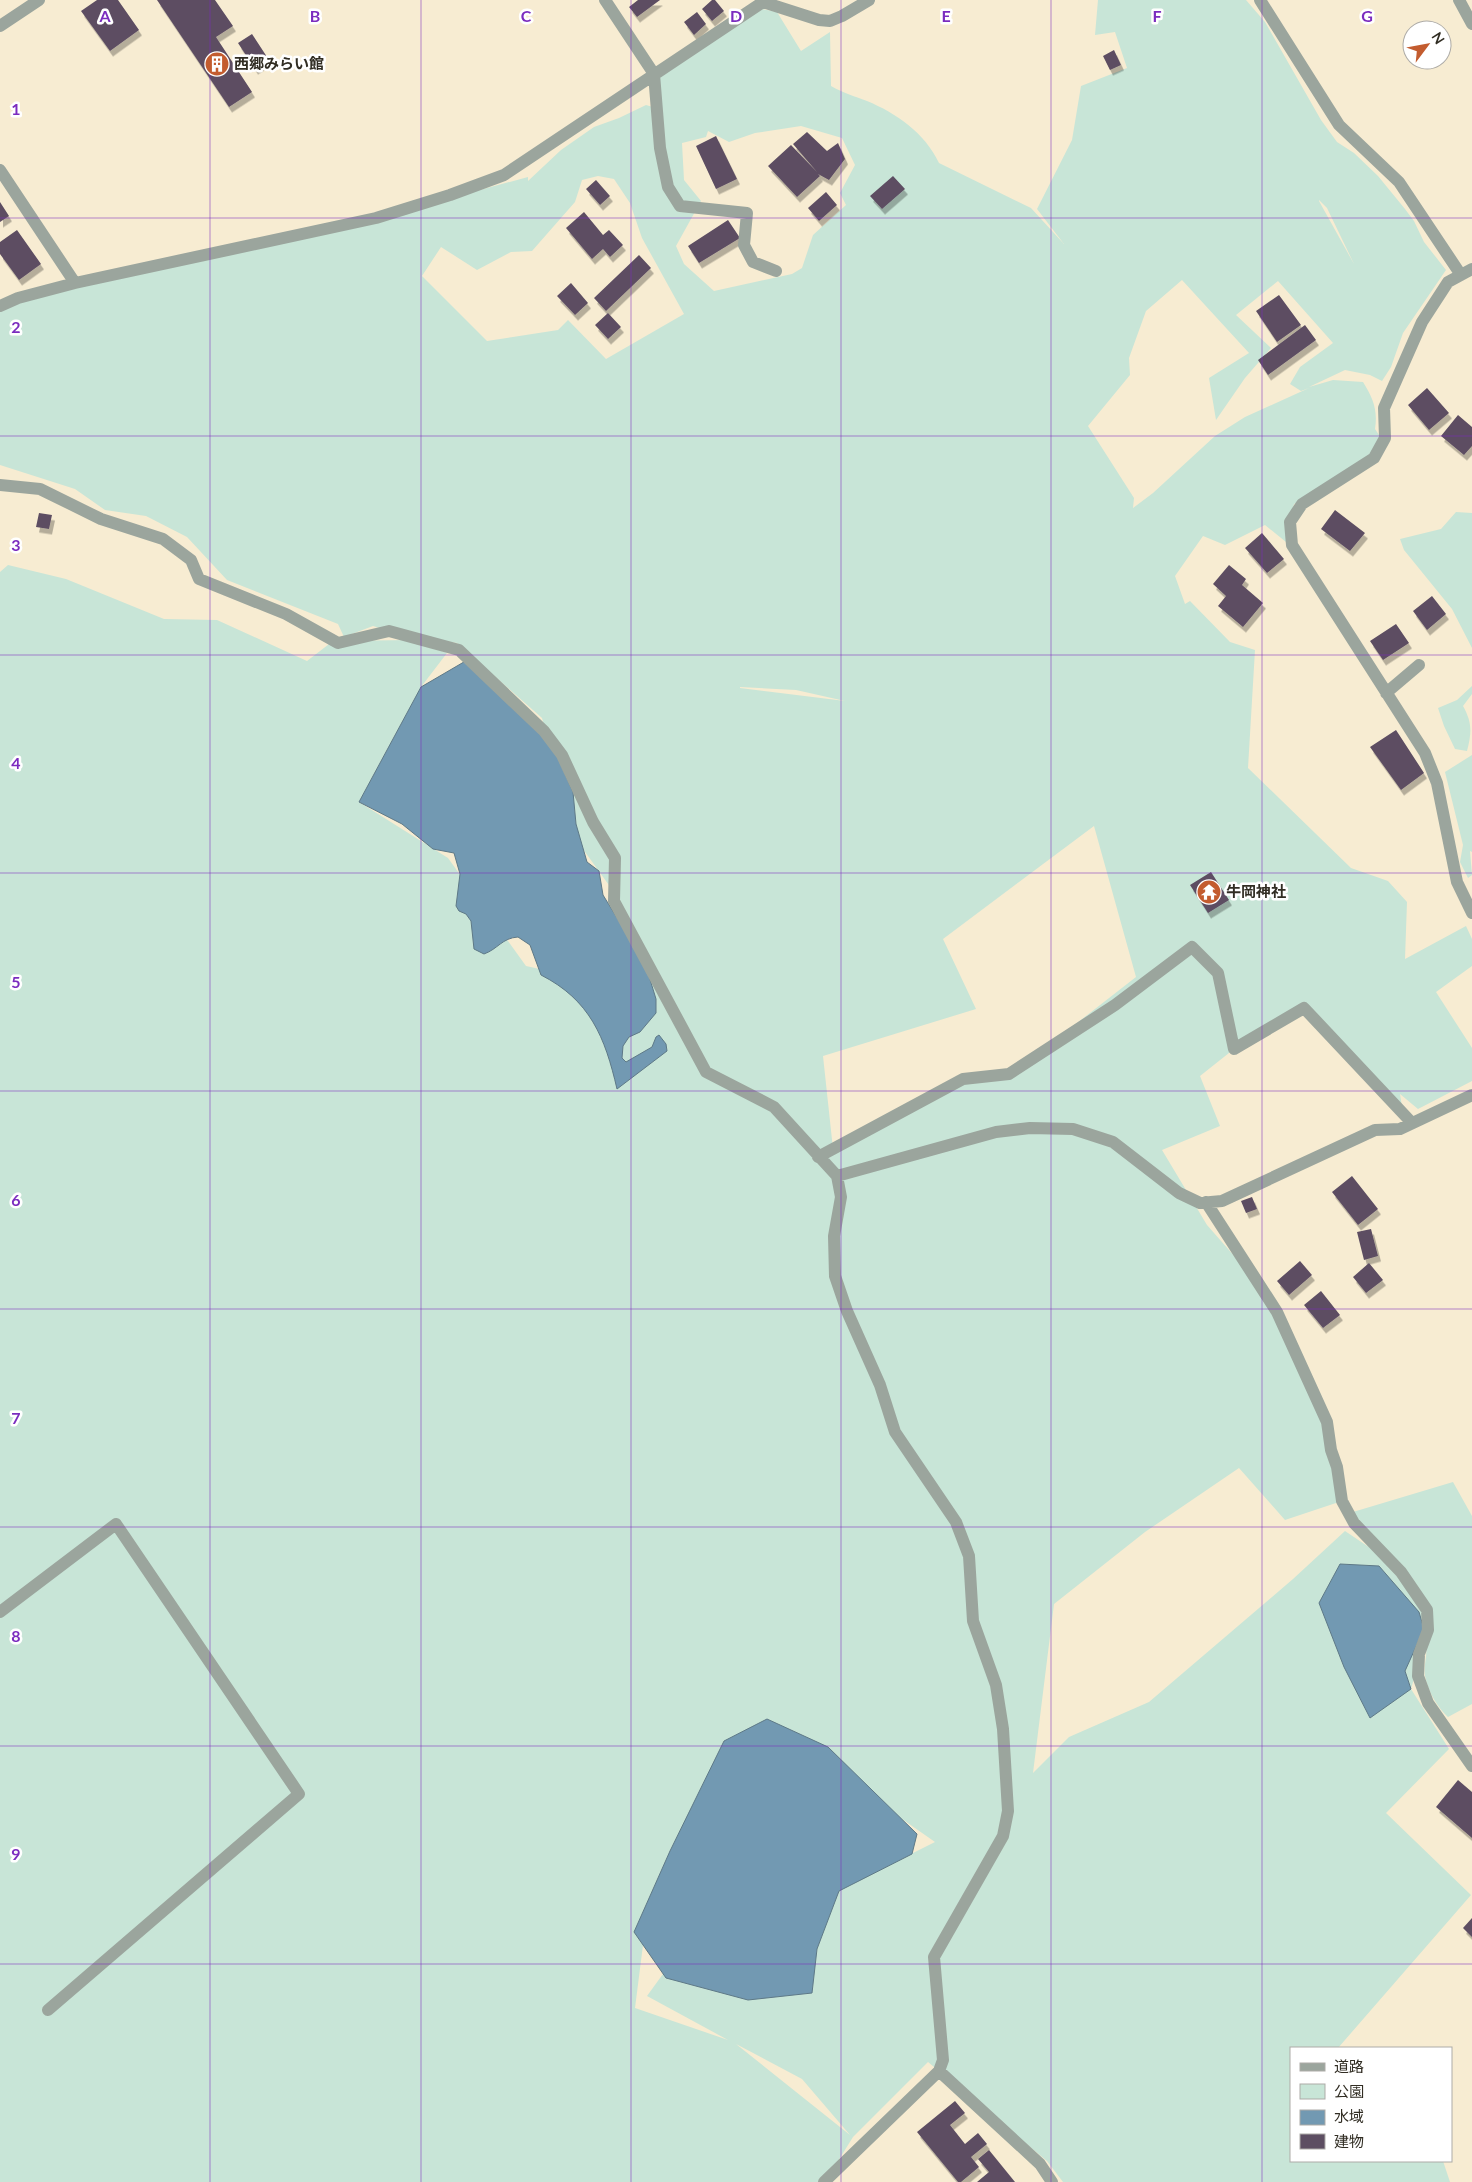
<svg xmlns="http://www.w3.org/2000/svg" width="1472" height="2182" viewBox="0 0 1472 2182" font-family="Lato,'Noto Sans JP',sans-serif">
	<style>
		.green { fill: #c8e5d7; fill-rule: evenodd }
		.water { fill: #7299b2; stroke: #5e7987 }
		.building { fill: #5d4e62; filter: url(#shadow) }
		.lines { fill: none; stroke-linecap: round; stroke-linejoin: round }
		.minor { stroke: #9ba59d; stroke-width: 12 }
		.grid { fill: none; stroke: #7b2cbf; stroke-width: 1; stroke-opacity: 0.55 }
		.labels { text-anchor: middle; stroke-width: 5; stroke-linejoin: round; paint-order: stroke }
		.poi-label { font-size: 15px; font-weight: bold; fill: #312d23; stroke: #fff; text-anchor: start }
		.grid-label { font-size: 16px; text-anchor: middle; font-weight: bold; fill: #7b2cbf; stroke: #fff; stroke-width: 5; stroke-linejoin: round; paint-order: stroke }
	</style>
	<defs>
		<filter id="shadow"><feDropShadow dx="3" dy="5.5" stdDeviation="0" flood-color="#0004"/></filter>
	</defs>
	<rect width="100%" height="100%" fill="#f7ecd2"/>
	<path class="green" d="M 1098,0 L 1246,0 L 1265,22 L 1321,120 L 1337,142 L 1354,153 L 1378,176 L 1405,209 L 1414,221 L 1424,242 L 1446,270 L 1403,333 L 1391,367 L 1382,381 L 1370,375 L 1345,370 L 1309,387 L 1333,380 L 1363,382 C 1373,398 1378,410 1375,429 L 1383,441 L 1367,463 L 1294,504 L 1286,542 L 1265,525 L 1225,545 L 1203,536 L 1175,576 L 1185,604 L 1190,601 L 1230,642 L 1255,650 L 1248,768 L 1351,868 L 1388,881 L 1407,902 L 1405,959 L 1466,926 L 1472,939 L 1472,966 L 1436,992 L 1472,1048 L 1472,1081 L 1418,1109 L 1400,1094 L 1403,1113 L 1304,1008 L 1234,1049 L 1200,1076 L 1220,1126 L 1162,1150 L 1207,1225 L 1243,1266 L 1277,1312 L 1327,1422 L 1342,1501 L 1285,1520 L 1239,1468 L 1145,1532 L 1054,1604 L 1033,1773 L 1069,1737 L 1149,1702 L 1293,1579 L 1345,1531 L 1391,1562 L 1353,1512 L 1453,1482 L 1472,1516 L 1472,1704 L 1448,1717 C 1437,1707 1428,1691 1425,1676 C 1423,1664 1429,1654 1425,1640 L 1411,1689 L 1449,1749 L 1386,1813 L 1471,1895 L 1338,2048 L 1291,2048 L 1291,2161 L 1443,2161 L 1450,2182 L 1063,2182 L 1047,2161 L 928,2062 L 853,2137 L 825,2182 L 0,2182 L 0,572 L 8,565 L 66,579 L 164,619 L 217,620 L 307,661 L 333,641 L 411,640 L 447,653 L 421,687 L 359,802 L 448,858 L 526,966 L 558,973 L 595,994 L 611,888 L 575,838 L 542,718 L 457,643 L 395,633 L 373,626 L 344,637 L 338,624 L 227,580 L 187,537 L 146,516 L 105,510 L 75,489 L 0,465 L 0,307 L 27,296 L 310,236 L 528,177 L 528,181 L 561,150 L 594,127 L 619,118 L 646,105 L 656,108 L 656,78 L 762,9 L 777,12 L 801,51 L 830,32 L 831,86 C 843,93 854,96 867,101 C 896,113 925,133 939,163 L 1031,208 L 1064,244 L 1037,209 L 1072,140 L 1081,86 L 1127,68 L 1115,32 L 1095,35 ZM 801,126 L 842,138 L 855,165 L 840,193 L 846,205 L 813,235 L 802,268 L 792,274 L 714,291 L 684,264 L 676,246 L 701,201 L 684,180 L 682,143 L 706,137 L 708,131 L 729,142 L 755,133 ZM 598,176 L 614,179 L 630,203 L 642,238 L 684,314 L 606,359 L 568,320 L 558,330 L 487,341 L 422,276 L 441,247 L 477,270 L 511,252 L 532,251 L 575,202 L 582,180 ZM 1319,200 L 1327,208 L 1354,264 L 1319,201 ZM 1182,280 L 1249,353 L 1209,378 L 1216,420 L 1245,378 L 1271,348 L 1236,315 L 1278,281 L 1333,343 L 1300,367 L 1290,384 L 1301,391 L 1309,388 L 1245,417 L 1215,436 L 1153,493 L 1133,508 L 1134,498 L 1088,426 L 1130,375 L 1129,358 L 1146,311 ZM 740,687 L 796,690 L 845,701 L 740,688 ZM 1094,826 L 1136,977 L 1018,1069 L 963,1079 L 833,1149 L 823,1056 L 976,1009 L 943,939 ZM 724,1741 L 872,1798 L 935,1842 L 839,1890 L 668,1967 L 647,1996 L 728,2040 L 635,2008 L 643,1945 ZM 736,2044 L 802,2079 L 850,2135 Z
		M 1456,512 L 1472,513 L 1472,648 L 1452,609 L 1404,550 L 1400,539 L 1441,529 Z
		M 1472,686 L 1472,694 L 1463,706 C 1472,722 1472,732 1467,751 L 1455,749 L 1444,726 L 1438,708 L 1457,700 Z
		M 1472,755 L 1472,852 L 1470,851 L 1472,875 L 1468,878 L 1460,862 L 1463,845 L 1445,772 Z"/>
	<path class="water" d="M 469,659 L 550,739 L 573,792 L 576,824 L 587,862 L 599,871 L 603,895 L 619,921 L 638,940 L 656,999 L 656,1013 L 640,1032 L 629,1037 L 623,1046 L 622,1058 L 626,1062 L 652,1047 L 656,1037 L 659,1035 L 666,1044 L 667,1051 L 617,1089 C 605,1037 590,1000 541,975 L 530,945 L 518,937 C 502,938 498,949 484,954 L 474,949 L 471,921 L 466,914 L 459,911 L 456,906 L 460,874 L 454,853 L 433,849 L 402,824 L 359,802 L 421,687 Z
		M 1340,1564 L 1379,1566 L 1419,1612 L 1424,1629 L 1405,1671 L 1411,1689 L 1370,1718 L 1344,1667 L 1319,1603 Z
		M 767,1719 L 828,1747 L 917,1834 L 912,1854 L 839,1891 L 817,1949 L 812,1993 L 748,2000 L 666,1978 L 634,1932 L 670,1851 L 724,1741 Z"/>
	<path class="building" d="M 97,0 L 118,0 L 139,30 L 110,51 L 81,11 Z
		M 157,0 L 215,0 L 233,26 L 216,37 L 252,92 L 229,107 Z
		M 638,0 L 660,0 L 637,17 L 629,7 Z
		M 712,0 L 715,0 L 724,11 L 712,21 L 702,9 Z
		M 697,12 L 706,24 L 694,35 L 684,22 Z
		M 252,34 L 269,60 L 255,69 L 238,43 Z
		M 1114,50 L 1121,65 L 1110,70 L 1103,56 Z
		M 807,132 L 827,151 L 838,143 L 845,159 L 829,180 L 818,174 L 820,176 L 797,197 L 768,166 L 791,145 L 817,172 L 793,144 Z
		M 716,136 L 737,179 L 716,189 L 696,146 Z
		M 893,176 L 905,189 L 882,209 L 870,196 Z
		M 596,180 L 610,196 L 600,205 L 586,189 Z
		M 826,192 L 837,205 L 819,221 L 808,208 Z
		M 0,202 L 9,216 L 0,222 Z
		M 584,212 L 603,235 L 609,230 L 623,245 L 610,257 L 603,249 L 592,259 L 566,228 Z
		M 728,220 L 740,238 L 699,263 L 688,246 Z
		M 17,230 L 41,264 L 19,280 L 0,254 L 0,242 Z
		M 639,255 L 651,268 L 606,311 L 594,298 Z
		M 571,283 L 588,303 L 575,315 L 557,296 Z
		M 1279,295 L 1301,325 L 1277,342 L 1256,311 Z
		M 608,313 L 621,327 L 608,339 L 595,325 Z
		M 1305,325 L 1316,340 L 1268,375 L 1258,360 Z
		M 1427,388 L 1449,413 L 1429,430 L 1408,405 Z
		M 1458,415 L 1472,427 L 1472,446 L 1464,455 L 1441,436 Z
		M 1335,510 L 1365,533 L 1350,551 L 1321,529 Z
		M 39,513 L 52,515 L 49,529 L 36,527 Z
		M 1262,533 L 1284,559 L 1267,573 L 1245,548 Z
		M 1229,565 L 1246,579 L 1242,585 L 1263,603 L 1243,627 L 1218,606 L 1226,596 L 1213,584 Z
		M 1432,596 L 1446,614 L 1427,630 L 1413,611 Z
		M 1396,624 L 1409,643 L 1383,660 L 1370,641 Z
		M 1396,730 L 1424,773 L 1401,790 L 1370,747 Z
		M 1211,872 L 1229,900 L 1208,913 L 1190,885 Z
		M 1352,1176 L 1378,1209 L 1358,1225 L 1332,1192 Z
		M 1252,1197 L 1257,1209 L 1246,1213 L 1241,1201 Z
		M 1371,1229 L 1378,1256 L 1364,1260 L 1357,1232 Z
		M 1300,1261 L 1312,1275 L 1289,1295 L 1277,1281 Z
		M 1369,1263 L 1383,1280 L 1366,1293 L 1353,1277 Z
		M 1321,1291 L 1340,1315 L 1323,1328 L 1304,1305 Z
		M 1458,1780 L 1472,1792 L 1472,1838 L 1436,1807 Z
		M 1472,1918 L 1472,1937 L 1463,1928 Z
		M 955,2101 L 965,2113 L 950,2125 L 965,2144 L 978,2133 L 987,2144 L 971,2157 L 979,2167 L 961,2182 L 958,2182 L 917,2132 Z
		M 989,2150 L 1015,2182 L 977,2182 L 989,2172 L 978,2159 Z"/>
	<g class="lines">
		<path class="minor" d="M 605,0 L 654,74 L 660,148 L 668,187 L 680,206 L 747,213 L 744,245 L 753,262 L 776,271
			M 1260,0 L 1339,125 L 1399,182 L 1461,275
			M 1459,0 L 1472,24
			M 763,2 L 819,20 L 830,21 L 842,16 L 869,0
			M 0,26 L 39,0
			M 0,170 L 75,283
			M 1472,269 L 1448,282 L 1422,322 L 1384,408 L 1385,438 L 1374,458 L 1302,504 L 1290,522 L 1292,545 L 1425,753 L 1437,783 L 1457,882 L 1472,913
			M 0,306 L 18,298 L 75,283 L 376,218 L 450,195 L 504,175 L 766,0
			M 0,485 L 40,489 L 101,519 L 163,539 L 191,560 L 199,579 L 286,614 L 338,643 L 389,631 L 459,650 L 544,731 L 562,755 L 593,822 L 615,858 L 614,901 L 706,1072 L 774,1107 L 837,1176 L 841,1197 L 834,1236 L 835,1276 L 847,1311 L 880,1385 L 895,1432 L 956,1522 L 969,1556 L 973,1621 L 996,1685 L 1003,1729 L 1008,1811 L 1003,1836 L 934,1957 L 943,2060 L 939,2071 L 1040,2164 L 1052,2182
			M 1386,693 L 1419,665
			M 818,1157 L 963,1079 L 1009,1074 L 1115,1005 L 1192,947 L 1218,973 L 1234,1049 L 1304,1008 L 1412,1123
			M 837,1176 L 996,1132 L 1030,1128 L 1073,1129 L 1113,1142 L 1179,1193 L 1200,1203 L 1222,1201 L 1375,1130 L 1400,1129 L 1472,1095
			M 1206,1202 L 1277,1312 L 1327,1422 L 1331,1450 L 1337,1467 L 1342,1501 L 1354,1523 L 1401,1572 L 1427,1610 L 1428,1630 L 1419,1654 L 1418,1676 L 1428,1703 L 1472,1766
			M 0,1612 L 116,1524 L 299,1794 L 48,2010
			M 824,2182 L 939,2071"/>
	</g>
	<path class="grid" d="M 210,0 L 210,2182M 421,0 L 421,2182M 631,0 L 631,2182M 841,0 L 841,2182M 1051,0 L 1051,2182M 1262,0 L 1262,2182M 0,218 L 1472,218M 0,436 L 1472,436M 0,655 L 1472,655M 0,873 L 1472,873M 0,1091 L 1472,1091M 0,1309 L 1472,1309M 0,1527 L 1472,1527M 0,1746 L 1472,1746M 0,1964 L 1472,1964"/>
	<defs>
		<symbol id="building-disc" viewBox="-11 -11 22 22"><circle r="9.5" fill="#c35c2f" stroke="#fff"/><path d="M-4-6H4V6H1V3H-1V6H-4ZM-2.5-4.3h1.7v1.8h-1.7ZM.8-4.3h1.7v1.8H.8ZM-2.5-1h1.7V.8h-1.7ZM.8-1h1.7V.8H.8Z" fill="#fff"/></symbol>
		<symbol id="temple-disc" viewBox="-11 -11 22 22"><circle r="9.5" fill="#c35c2f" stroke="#fff"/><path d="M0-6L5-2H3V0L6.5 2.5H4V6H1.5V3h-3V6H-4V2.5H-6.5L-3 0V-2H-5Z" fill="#fff"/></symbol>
	</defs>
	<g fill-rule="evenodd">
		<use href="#building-disc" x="203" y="50" width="28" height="28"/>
		<use href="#temple-disc" x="1195" y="878" width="28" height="28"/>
	</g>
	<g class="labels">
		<g class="poi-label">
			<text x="234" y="69">西郷みらい館</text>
			<text x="1226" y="897">牛岡神社</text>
		</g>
	</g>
	<g class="grid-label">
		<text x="105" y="22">A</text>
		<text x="315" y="22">B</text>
		<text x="526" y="22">C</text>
		<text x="736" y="22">D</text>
		<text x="946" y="22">E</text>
		<text x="1157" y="22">F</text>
		<text x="1367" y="22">G</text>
		<text x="16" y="115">1</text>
		<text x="16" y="333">2</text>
		<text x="16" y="551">3</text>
		<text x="16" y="769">4</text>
		<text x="16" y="988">5</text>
		<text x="16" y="1206">6</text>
		<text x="16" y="1424">7</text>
		<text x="16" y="1642">8</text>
		<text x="16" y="1860">9</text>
	</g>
	<rect x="1290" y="2047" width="162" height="115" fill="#ffffff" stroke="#adaba7"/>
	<rect x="1300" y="2063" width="25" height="8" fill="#9ba59d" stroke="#adaba7"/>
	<text x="1334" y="2072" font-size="15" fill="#312d23">道路</text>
	<rect x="1300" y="2084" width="25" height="15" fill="#c8e5d7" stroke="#adaba7"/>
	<text x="1334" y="2097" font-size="15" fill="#312d23">公園</text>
	<rect x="1300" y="2110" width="25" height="15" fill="#7299b2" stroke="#adaba7"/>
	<text x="1334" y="2122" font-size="15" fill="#312d23">水域</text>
	<rect x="1300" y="2134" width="25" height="15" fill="#5d4e62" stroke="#adaba7"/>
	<text x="1334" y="2147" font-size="15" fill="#312d23">建物</text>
	<g transform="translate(1427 45) rotate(58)"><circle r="24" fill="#ffffff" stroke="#adaba7"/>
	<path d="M0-4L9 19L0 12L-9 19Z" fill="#c35c2f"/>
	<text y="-8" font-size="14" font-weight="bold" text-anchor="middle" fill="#312d23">N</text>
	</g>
</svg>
